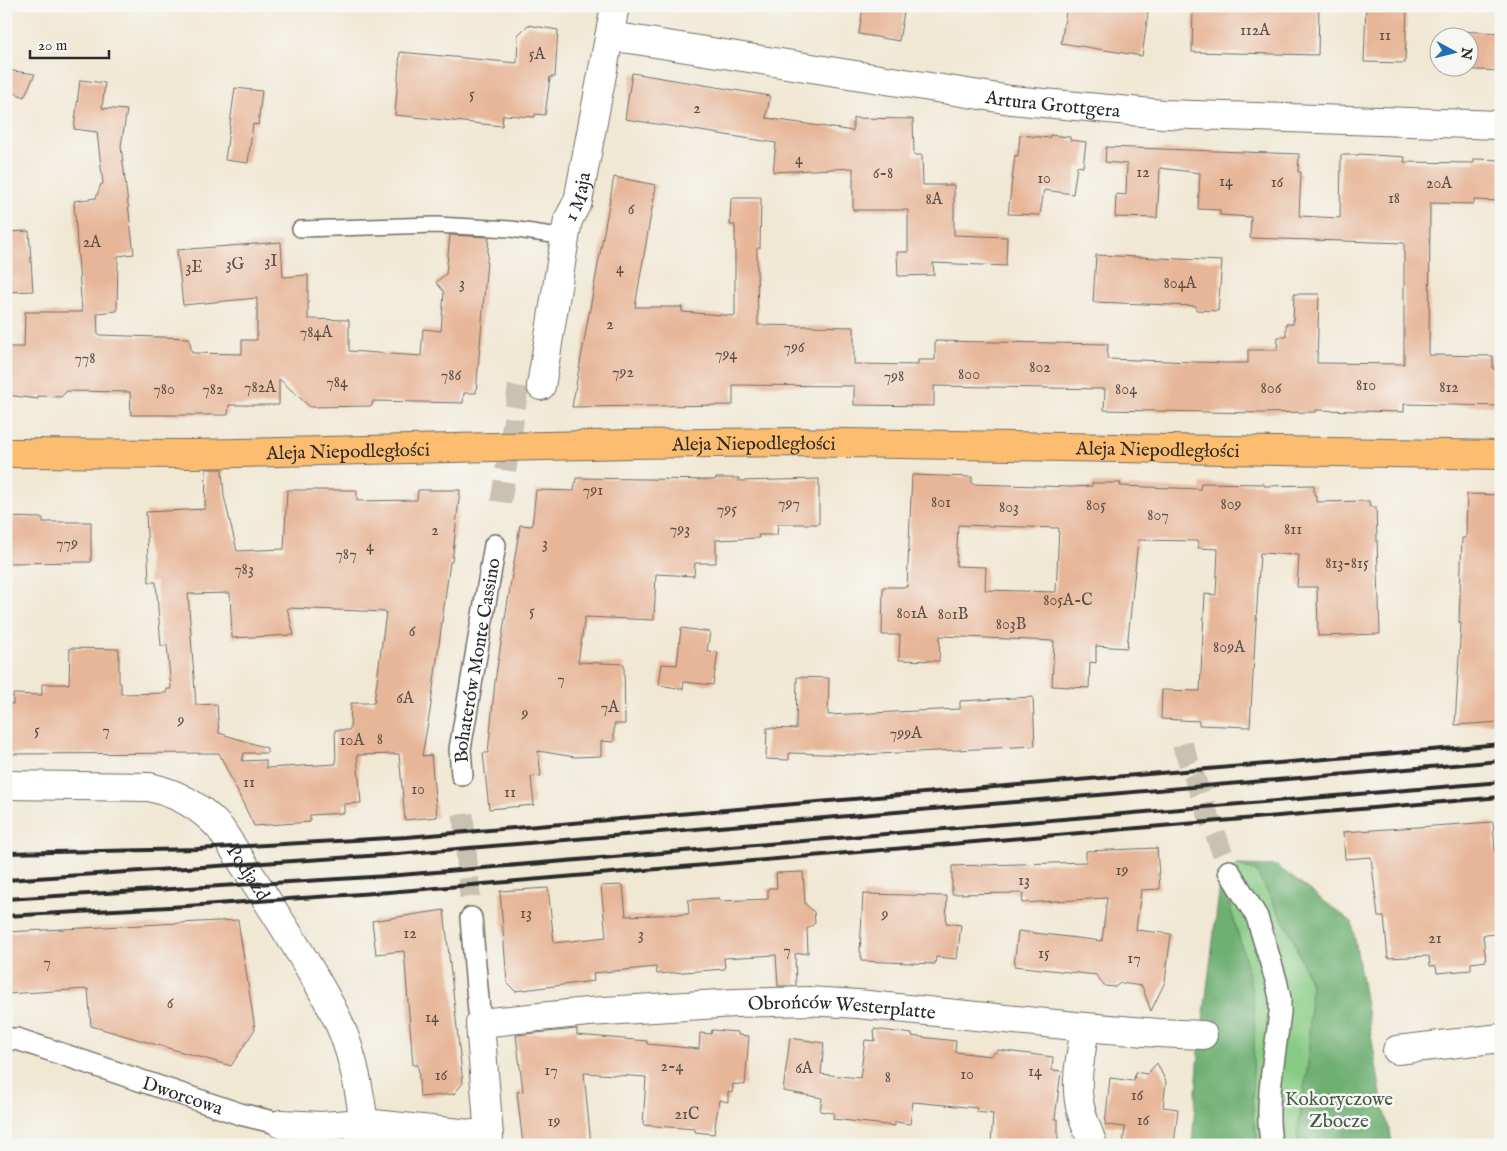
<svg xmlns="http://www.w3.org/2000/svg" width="1507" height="1151" viewBox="0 0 1507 1151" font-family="'IM FELL English',serif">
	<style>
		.green { fill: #88cb84; stroke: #5a7b58 }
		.forest { fill: #6eaf72; stroke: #4c6d4e }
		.building { fill: #e7b597; fill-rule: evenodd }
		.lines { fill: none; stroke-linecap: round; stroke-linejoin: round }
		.pedestrian-tunnel { stroke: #c9c2b2; stroke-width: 21; stroke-dasharray: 21 11; stroke-linecap: butt }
		.service-casing { stroke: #706d66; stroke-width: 18 }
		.pedestrian-casing { stroke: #706d66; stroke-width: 24 }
		.minor-casing { stroke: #706d66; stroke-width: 30 }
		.tertiary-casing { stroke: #706d66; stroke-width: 30 }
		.primary-casing { stroke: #706d66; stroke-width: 30 }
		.service { stroke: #fff; stroke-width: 15 }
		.pedestrian { stroke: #fff; stroke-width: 21 }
		.minor { stroke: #fff; stroke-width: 28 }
		.tertiary { stroke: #fff; stroke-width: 28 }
		.primary { stroke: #fcbd6f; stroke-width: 28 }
		.rail { stroke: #2b2b2b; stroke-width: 4 }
		.labels { text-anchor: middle; stroke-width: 5; stroke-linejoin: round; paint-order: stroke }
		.number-label { font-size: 16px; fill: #5a4e46 }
		.street-label { font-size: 19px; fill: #2b2b2b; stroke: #f6f6f2 }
		.park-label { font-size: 19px; fill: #475b46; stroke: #f6f6f2 }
	</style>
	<rect width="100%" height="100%" fill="#f6f6f2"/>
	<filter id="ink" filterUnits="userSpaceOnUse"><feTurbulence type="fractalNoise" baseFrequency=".02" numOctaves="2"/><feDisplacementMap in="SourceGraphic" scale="10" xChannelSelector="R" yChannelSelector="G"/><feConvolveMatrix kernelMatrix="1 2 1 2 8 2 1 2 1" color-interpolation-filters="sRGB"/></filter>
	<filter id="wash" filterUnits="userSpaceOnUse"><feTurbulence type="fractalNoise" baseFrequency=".0096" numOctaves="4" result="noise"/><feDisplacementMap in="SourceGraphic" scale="20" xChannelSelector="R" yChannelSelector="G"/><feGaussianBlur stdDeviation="1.12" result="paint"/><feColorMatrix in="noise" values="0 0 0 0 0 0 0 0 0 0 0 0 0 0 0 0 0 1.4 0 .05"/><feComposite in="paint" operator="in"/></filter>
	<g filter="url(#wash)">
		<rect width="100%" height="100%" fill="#f1e8d4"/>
		<path class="green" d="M 1238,865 L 1256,871 L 1292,936 L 1311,985 L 1308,1064 L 1297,1133 L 1299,1145 L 1260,1145 C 1245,1112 1257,1049 1254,1011 C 1251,967 1233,920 1221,877 Z"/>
		<path class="forest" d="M 1238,865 L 1277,866 L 1352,922 L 1382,1100 L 1393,1145 L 1299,1145 L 1297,1133 L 1308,1064 L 1311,985 L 1292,936 L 1256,871 Z
			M 1221,877 C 1233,920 1251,967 1254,1011 C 1257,1049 1245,1112 1260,1145 L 1192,1145 L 1199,1052 Z"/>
		<g id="blocks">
			<path class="building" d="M 863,6 L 905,6 L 899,41 L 859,34 Z
				M 1067,6 L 1149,6 L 1142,56 L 1061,43 Z
				M 1193,6 L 1319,6 L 1318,55 L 1192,52 Z
				M 1366,6 L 1407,6 L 1405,63 L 1364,62 Z
				M 528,25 L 558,30 L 555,77 L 550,77 L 545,115 L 535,114 L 535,117 L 503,115 L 502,126 L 395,115 L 400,52 L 517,63 L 518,35 Z
				M 1456,31 L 1501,33 L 1501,71 L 1455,69 L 1455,68 L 1470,68 L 1470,38 L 1456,38 Z
				M 6,70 L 35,74 L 24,97 L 6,89 Z
				M 632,73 L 770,96 L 766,118 L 853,131 L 853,118 L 913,119 L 914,155 L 922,155 L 923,185 L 954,185 L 954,235 L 1007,237 L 1006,266 L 933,263 L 934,275 L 898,276 L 897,252 L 908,252 L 908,210 L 853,210 L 853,168 L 773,172 L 776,143 L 625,119 Z
				M 80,80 L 105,83 L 102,108 L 127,110 L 121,146 L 134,254 L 118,256 L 117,311 L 97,313 L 98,335 L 189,338 L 192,353 L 242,354 L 242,340 L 257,340 L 257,298 L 183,305 L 177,250 L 281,242 L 283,277 L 308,275 L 308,319 L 349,320 L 349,351 L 421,356 L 423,329 L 441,331 L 444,292 L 436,282 L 446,274 L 450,235 L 489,237 L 476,393 L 464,393 L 463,403 L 373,401 L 372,406 L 310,407 L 279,379 L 279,405 L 229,405 L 228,415 L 131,415 L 130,392 L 67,391 L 61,397 L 38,396 L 38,399 L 6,395 L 6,347 L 24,347 L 25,312 L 82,312 L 74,201 L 96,198 L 101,184 L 103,184 L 97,132 L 74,129 Z
				M 235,88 L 262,91 L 258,125 L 253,124 L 248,163 L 225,160 Z
				M 1020,135 L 1049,138 L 1050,135 L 1070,137 L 1070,140 L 1086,142 L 1083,167 L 1077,166 L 1073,194 L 1044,190 L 1040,215 L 1008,214 L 1015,155 L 1018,156 Z
				M 1106,147 L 1299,154 L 1298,172 L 1301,172 L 1299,216 L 1340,218 L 1341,155 L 1358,155 L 1359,154 L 1405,157 L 1404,162 L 1474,163 L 1474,159 L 1501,160 L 1501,201 L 1474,200 L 1474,204 L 1430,203 L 1429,355 L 1493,356 L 1493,369 L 1501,369 L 1501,406 L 1404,404 L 1404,412 L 1316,410 L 1316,412 L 1258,413 L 1104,410 L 1105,389 L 934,386 L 934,406 L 854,405 L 854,386 L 733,385 L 733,405 L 572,407 L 614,177 L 656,185 L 635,307 L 682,307 L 682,312 L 735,316 L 735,225 L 730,225 L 731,198 L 761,198 L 760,248 L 757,248 L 757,268 L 758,325 L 854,327 L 854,364 L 918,365 L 918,360 L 935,360 L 935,341 L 1108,344 L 1107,359 L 1226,363 L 1248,363 L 1248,350 L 1277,350 L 1278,337 L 1286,337 L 1286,324 L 1293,324 L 1294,294 L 1319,294 L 1317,363 L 1404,364 L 1404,243 L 1250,238 L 1251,217 L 1220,215 L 1220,210 L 1198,209 L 1200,173 L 1160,168 L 1157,218 L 1115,217 L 1116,194 L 1126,195 L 1127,164 L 1105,162 Z
				M 29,231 L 33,291 L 8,292 L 6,232 Z
				M 1096,255 L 1222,261 L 1218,311 L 1196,310 L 1196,306 L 1093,302 Z
				M 206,469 L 222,469 L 224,496 L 237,551 L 284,549 L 287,490 L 357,490 L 357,501 L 417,500 L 418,490 L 460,490 L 452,562 L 450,562 L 430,711 L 422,756 L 431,755 L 437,817 L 405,820 L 399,754 L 357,755 L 361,803 L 344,804 L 344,813 L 310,815 L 310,822 L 254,826 L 219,753 L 6,754 L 6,704 L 13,704 L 13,694 L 42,695 L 42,684 L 69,684 L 70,648 L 119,649 L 119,683 L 121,683 L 121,694 L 166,693 L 167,689 L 171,689 L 167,645 L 161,646 L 156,582 L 149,582 L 146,512 L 205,509 ZM 230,593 L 232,638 L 294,635 L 287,608 L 386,612 L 374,703 L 351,703 L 350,730 L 335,730 L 336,764 L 266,768 L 266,760 L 242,761 L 244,753 L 267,753 L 267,748 L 219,733 L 217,704 L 196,705 L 188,594 Z
				M 912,475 L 972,477 L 972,484 L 1073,487 L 1092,486 L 1092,483 L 1121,483 L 1120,486 L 1200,489 L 1201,483 L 1264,484 L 1264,486 L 1314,485 L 1314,495 L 1316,495 L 1316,502 L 1369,501 L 1370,507 L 1376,507 L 1380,634 L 1318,636 L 1317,587 L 1297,587 L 1299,555 L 1260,553 L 1250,727 L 1199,725 L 1199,721 L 1161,719 L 1162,690 L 1200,691 L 1205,594 L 1216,595 L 1218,549 L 1198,548 L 1198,541 L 1138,540 L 1127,648 L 1096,646 L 1096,663 L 1090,662 L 1089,688 L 1052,686 L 1054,641 L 940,636 L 939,661 L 899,660 L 900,635 L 882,635 L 883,587 L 907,587 ZM 958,525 L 1059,528 L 1056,592 L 985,590 L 986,567 L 956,566 Z
				M 576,478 L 715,480 L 716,478 L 739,478 L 739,481 L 819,479 L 819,524 L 778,524 L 777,535 L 758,535 L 759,538 L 716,540 L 716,563 L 695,563 L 694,576 L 656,574 L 654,620 L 585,617 L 578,662 L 624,664 L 625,724 L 614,724 L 614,742 L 601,741 L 601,756 L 575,757 L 538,751 L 541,776 L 531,777 L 534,805 L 489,809 L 483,753 L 488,753 L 495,681 L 520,525 L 532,526 L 536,490 L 574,491 Z
				M 1467,494 L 1501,495 L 1501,722 L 1455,725 L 1461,623 L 1459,623 L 1462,538 L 1466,538 Z
				M 6,517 L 43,518 L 43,522 L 91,522 L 91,562 L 6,563 Z
				M 681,628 L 710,632 L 707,651 L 718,652 L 713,685 L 684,682 L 683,689 L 659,685 L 662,664 L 677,665 Z
				M 797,677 L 829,678 L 828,715 L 960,709 L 960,701 L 1033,697 L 1035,746 L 858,755 L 789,753 L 789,760 L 766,759 L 767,728 L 796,729 Z
				M 1493,822 L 1495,852 L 1501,851 L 1501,934 L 1483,935 L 1486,961 L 1471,963 L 1471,970 L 1437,973 L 1436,966 L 1430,966 L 1429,956 L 1388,958 L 1384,917 L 1378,917 L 1371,857 L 1345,859 L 1343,832 Z
				M 1157,848 L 1160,889 L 1141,890 L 1136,930 L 1171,934 L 1165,982 L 1151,1011 L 1142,986 L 1120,983 L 1115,987 L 1105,986 L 1096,975 L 1014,966 L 1018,931 L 1102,941 L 1107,898 L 1022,903 L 1023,893 L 952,894 L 952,866 L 1086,862 L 1086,851 Z
				M 803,872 L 805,904 L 814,912 L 815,923 L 807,929 L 808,953 L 795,954 L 796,986 L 778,986 L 776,955 L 724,958 L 725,969 L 657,974 L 656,967 L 593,973 L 594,981 L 515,991 L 507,983 L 500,891 L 548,888 L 554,943 L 606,937 L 601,886 L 623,885 L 626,916 L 689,914 L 688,900 L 719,898 L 719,901 L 768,899 L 768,888 L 777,888 L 776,873 Z
				M 863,894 L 947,896 L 946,923 L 961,925 L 957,959 L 936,957 L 935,964 L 861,961 L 861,952 L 860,952 Z
				M 444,910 L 463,1083 L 454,1094 L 420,1097 L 418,1065 L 413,1065 L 404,951 L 376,954 L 372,921 Z
				M 238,920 L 255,1029 L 231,1066 L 91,1026 L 88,989 L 6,994 L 6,932 Z
				M 577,1029 L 577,1035 L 647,1041 L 647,1044 L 699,1049 L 700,1033 L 711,1034 L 712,1030 L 738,1032 L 738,1035 L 749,1036 L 745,1085 L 733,1084 L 732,1093 L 728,1092 L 728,1102 L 719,1100 L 714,1134 L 695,1132 L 695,1129 L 643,1125 L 646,1077 L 584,1073 L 591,1145 L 523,1145 L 517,1092 L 523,1091 L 516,1035 Z
				M 874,1029 L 912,1034 L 912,1036 L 956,1041 L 955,1052 L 991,1056 L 998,1050 L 1053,1057 L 1052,1070 L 1061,1071 L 1055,1119 L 1058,1119 L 1058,1145 L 991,1145 L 993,1114 L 977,1112 L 977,1108 L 913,1102 L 910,1124 L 895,1122 L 895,1126 L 833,1119 L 834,1113 L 820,1111 L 822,1098 L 783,1091 L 790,1038 L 824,1043 L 821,1074 L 860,1078 L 865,1040 L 875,1041 Z
				M 1157,1063 L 1166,1082 L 1163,1107 L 1178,1109 L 1174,1145 L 1123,1145 L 1125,1127 L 1105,1125 L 1110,1078 L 1134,1081 L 1135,1072 L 1147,1074 Z"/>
		</g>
	</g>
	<g filter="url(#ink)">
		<use href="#blocks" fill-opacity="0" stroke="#706d66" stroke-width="1"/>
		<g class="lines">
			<path class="pedestrian-tunnel" d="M 501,502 L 519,383
				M 1182,744 L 1229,871
				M 463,814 L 470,897"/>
			<defs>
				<path id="service" d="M 300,229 L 436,225 L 511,229 L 566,237"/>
				<g id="pedestrian">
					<path id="s1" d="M 462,775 L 460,749 L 495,545"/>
					<path d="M 1229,871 L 1257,917 L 1276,980 L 1280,998 L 1280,1012 C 1276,1050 1263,1109 1272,1145"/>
					<path d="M 471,918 L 480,1023"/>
					<path id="s2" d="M 6,1039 L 17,1039 L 240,1114 L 281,1124"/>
				</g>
				<g id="minor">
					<path id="s3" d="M 609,37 L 630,39 L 1011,100 L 1163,114 L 1501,125"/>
					<path id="s4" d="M 541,386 L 568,220 L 578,201 L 615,6"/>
					<path d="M 1085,1027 C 1082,1051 1075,1077 1079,1101 C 1081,1116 1088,1131 1093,1145"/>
					<path d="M 1397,1050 L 1501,1038"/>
					<path id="s5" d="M 281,1124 L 322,1126 L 364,1123 L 489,1136 L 480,1023 L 588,1012 L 735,1003 L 808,1001 L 858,1004 L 1085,1027 L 1158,1033 L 1203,1035"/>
				</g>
				<g id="tertiary">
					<path id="s6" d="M 6,785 L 149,787 C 177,793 201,807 220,828 C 250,874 280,919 308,966 C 319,985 330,1003 339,1023 C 354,1056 364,1108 365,1145"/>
				</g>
				<g id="primary">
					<path id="s7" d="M 6,453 L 192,454 L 631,444 L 792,442 L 1501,455"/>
				</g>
			</defs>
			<use href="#service" class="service-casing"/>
			<use href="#pedestrian" class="pedestrian-casing"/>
			<use href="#minor" class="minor-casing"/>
			<use href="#tertiary" class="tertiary-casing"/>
			<use href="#primary" class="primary-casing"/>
			<use href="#service" class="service"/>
			<use href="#pedestrian" class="pedestrian"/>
			<use href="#minor" class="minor"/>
			<use href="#tertiary" class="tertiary"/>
			<use href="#primary" class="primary"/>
			<path class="rail" d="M 6,853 L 197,849 L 407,837 L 1501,744
				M 6,880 L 398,854 L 1501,761
				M 6,899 L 388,876 L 1501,782
				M 6,916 L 187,906 L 389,892 L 1501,797"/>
		</g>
	</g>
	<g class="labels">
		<g class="number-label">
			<text x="1255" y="35">112A</text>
			<text x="1385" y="40">11</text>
			<text x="537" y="59">5A</text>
			<text x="472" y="99">5</text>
			<text x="697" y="113">2</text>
			<text x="799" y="164">4</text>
			<text x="1143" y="177">12</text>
			<text x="883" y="178">6-8</text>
			<text x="1044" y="183">10</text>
			<text x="1226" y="186">14</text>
			<text x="1277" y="187">16</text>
			<text x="1439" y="188">20A</text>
			<text x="1394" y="203">18</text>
			<text x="934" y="204">8A</text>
			<text x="631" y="214">6</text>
			<text x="92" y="247">2A</text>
			<text x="271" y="266">3I</text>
			<text x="235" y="269">3G</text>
			<text x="194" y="272">3E</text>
			<text x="620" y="273">4</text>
			<text x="462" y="288">3</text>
			<text x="1180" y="288">804A</text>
			<text x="610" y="329">2</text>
			<text x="316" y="337">784A</text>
			<text x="794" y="352">796</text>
			<text x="726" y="359">794</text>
			<text x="85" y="363">778</text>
			<text x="1040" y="372">802</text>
			<text x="623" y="377">792</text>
			<text x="969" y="379">800</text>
			<text x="451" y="380">786</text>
			<text x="894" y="381">798</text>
			<text x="337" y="387">784</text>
			<text x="1366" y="390">810</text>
			<text x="260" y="392">782A</text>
			<text x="1449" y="392">812</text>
			<text x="1271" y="393">806</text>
			<text x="164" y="394">780</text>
			<text x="213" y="394">782</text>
			<text x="1126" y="394">804</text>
			<text x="593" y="495">791</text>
			<text x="941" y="507">801</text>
			<text x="789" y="508">797</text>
			<text x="1231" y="509">809</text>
			<text x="1096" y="510">805</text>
			<text x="1009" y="512">803</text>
			<text x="727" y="514">795</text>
			<text x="1158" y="520">807</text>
			<text x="680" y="534">793</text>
			<text x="1293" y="534">811</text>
			<text x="435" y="535">2</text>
			<text x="67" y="548">779</text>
			<text x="545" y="548">3</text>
			<text x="370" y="551">4</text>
			<text x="346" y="559">787</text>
			<text x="1347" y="568">813-815</text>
			<text x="244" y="574">783</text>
			<text x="1068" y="605">805A-C</text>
			<text x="532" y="616">5</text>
			<text x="912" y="618">801A</text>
			<text x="953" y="619">801B</text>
			<text x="1011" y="629">803B</text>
			<text x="412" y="636">6</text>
			<text x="1229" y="652">809A</text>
			<text x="561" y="684">7</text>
			<text x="405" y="703">6A</text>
			<text x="610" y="712">7A</text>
			<text x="525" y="718">9</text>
			<text x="181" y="725">9</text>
			<text x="37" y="735">5</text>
			<text x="106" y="735">7</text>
			<text x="906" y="738">799A</text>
			<text x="380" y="744">8</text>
			<text x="352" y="745">10A</text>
			<text x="249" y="787">11</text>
			<text x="418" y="794">10</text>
			<text x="510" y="797">11</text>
			<text x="1122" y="875">19</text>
			<text x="1024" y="885">13</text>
			<text x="526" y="918">13</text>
			<text x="885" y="919">9</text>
			<text x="410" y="938">12</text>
			<text x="641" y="939">3</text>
			<text x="1435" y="943">21</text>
			<text x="787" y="955">7</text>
			<text x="1044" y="958">15</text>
			<text x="1134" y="963">17</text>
			<text x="47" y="967">7</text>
			<text x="170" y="1008">6</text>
			<text x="432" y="1022">14</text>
			<text x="672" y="1071">2-4</text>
			<text x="804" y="1073">6A</text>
			<text x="551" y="1075">17</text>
			<text x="1035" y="1076">14</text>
			<text x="967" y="1079">10</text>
			<text x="441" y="1080">16</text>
			<text x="888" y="1082">8</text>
			<text x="1137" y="1100">16</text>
			<text x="687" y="1119">21C</text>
			<text x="1143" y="1125">16</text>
			<text x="554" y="1126">19</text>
		</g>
		<g class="street-label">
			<text dy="7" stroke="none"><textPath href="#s3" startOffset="449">Artura Grottgera</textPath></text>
			<text dy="7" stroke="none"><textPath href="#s4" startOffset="194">1 Maja</textPath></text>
			<text dy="7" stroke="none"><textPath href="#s7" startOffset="748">Aleja Niepodległości</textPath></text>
			<text dy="7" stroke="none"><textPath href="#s7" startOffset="1152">Aleja Niepodległości</textPath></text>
			<text dy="7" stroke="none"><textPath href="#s7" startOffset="342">Aleja Niepodległości</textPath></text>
			<text dy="7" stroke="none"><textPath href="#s1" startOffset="116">Bohaterów Monte Cassino</textPath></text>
			<text dy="7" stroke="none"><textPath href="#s6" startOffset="279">Podjazd</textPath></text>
			<text dy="7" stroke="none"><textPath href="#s5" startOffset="685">Obrońców Westerplatte</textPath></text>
			<text dy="7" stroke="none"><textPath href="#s2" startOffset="186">Dworcowa</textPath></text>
		</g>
		<g class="park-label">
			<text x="1339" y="1105">Kokoryczowe<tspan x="1339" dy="22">Zbocze</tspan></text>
		</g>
	</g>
	<rect width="1507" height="1151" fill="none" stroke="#f6f6f2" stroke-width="25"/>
	<g transform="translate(1454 52) rotate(97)"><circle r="24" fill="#f6f6f2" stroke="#a5a5a2"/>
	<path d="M0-4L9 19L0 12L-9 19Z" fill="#1f6fb2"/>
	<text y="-8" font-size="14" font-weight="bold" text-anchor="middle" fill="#2b2b2b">N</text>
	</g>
	<path d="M30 50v8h79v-8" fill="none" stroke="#2b2b2b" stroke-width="2.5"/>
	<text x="38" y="50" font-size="15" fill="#2b2b2b" stroke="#f6f6f2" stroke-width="4" paint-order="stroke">20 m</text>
</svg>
